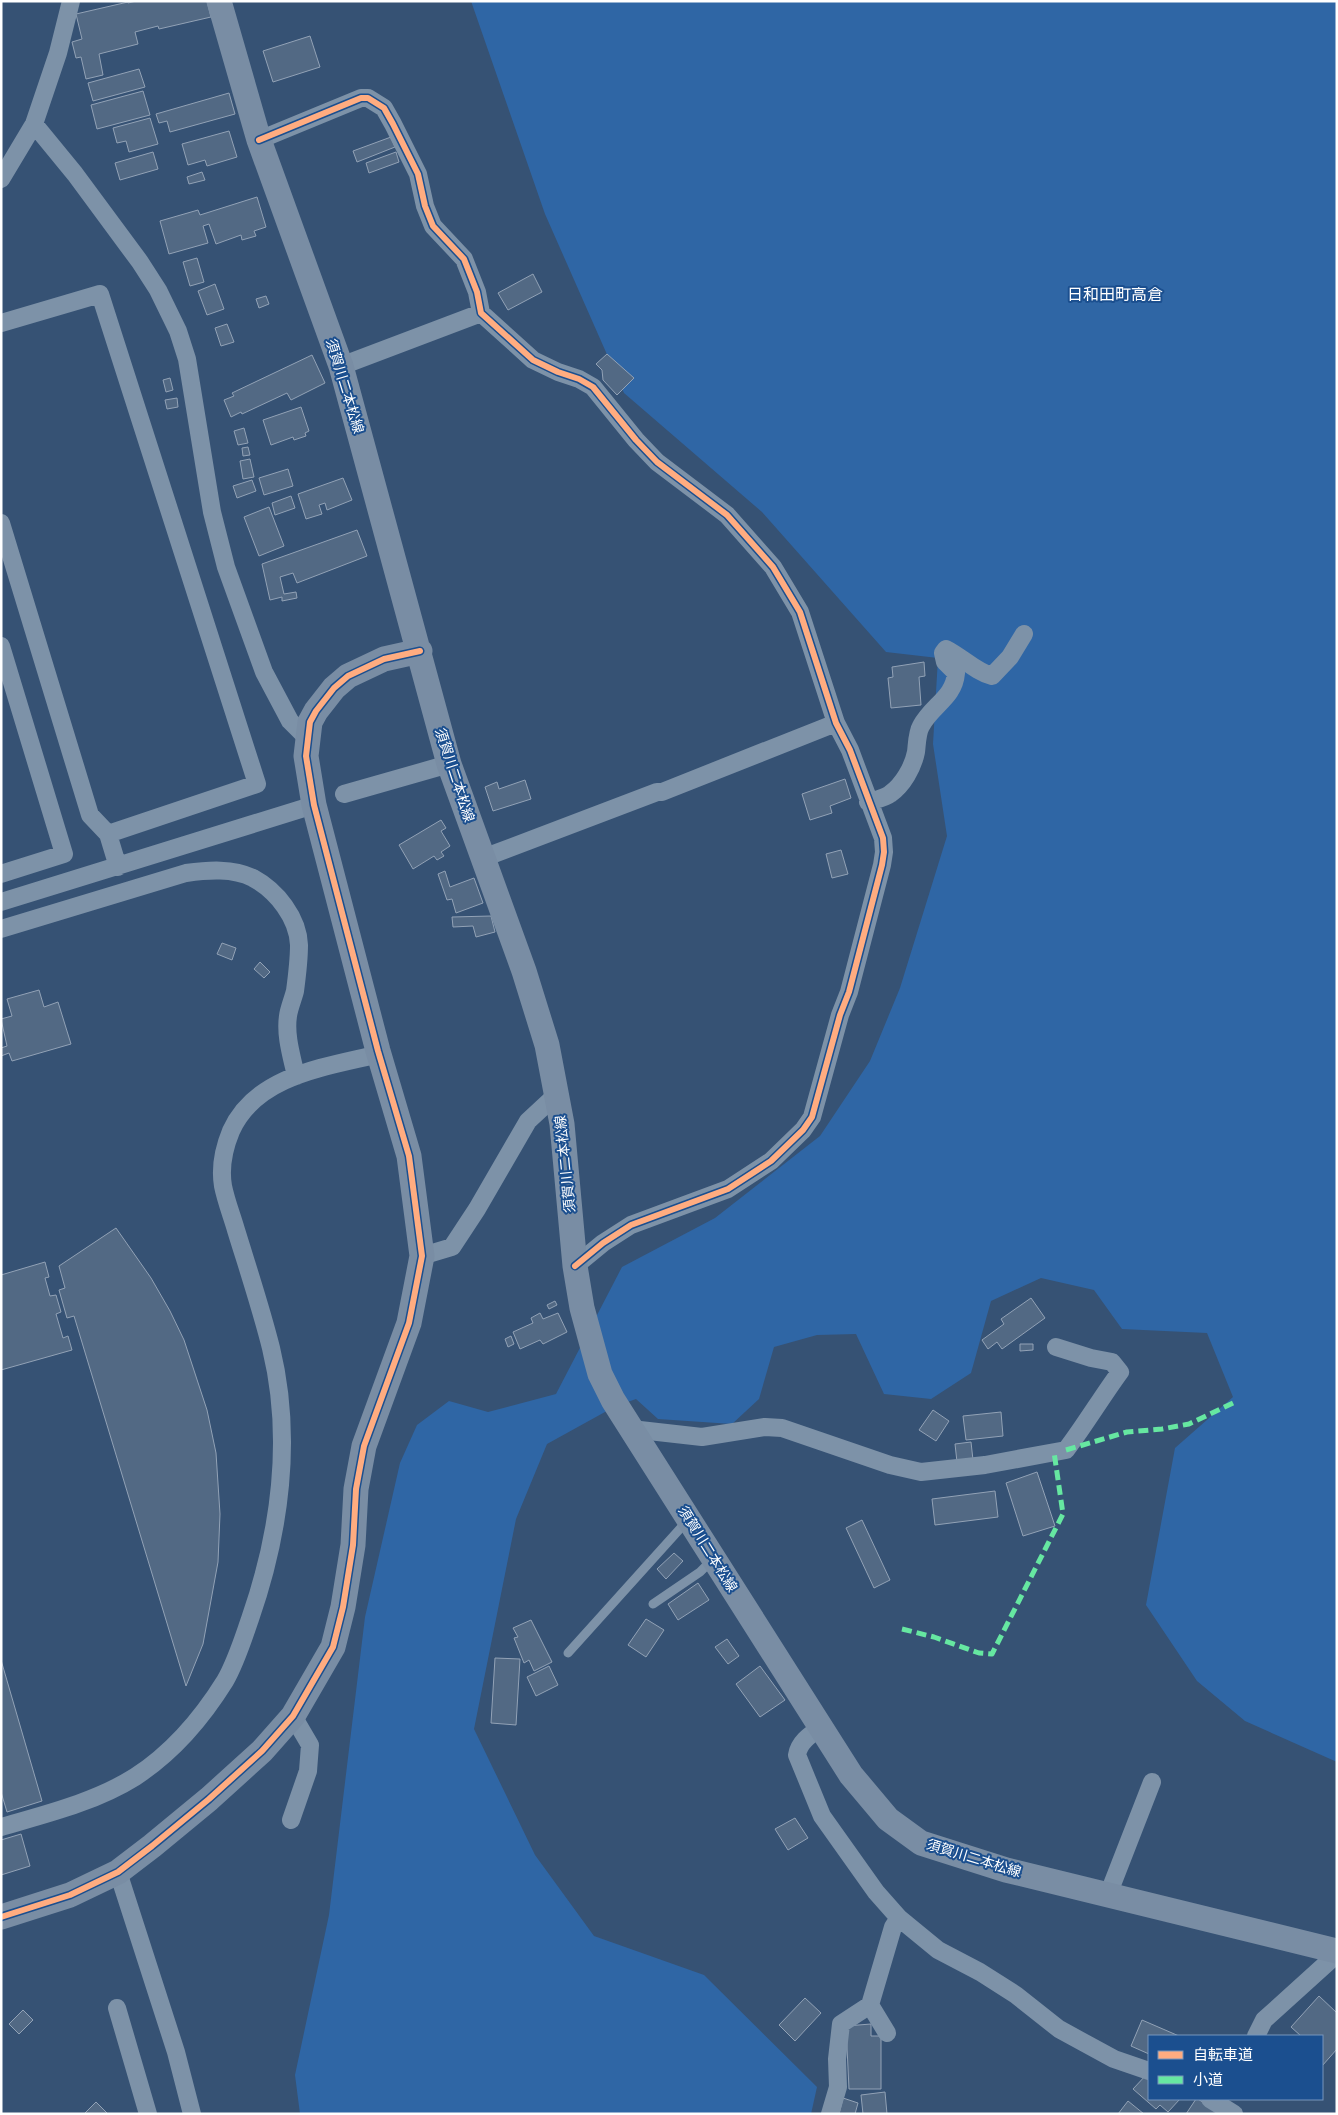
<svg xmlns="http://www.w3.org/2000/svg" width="1338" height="2115" viewBox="0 0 1338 2115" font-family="Signika,'Noto Sans JP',sans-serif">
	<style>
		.green { fill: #2f66a5 }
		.building { fill: #526984; stroke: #92a2b6 }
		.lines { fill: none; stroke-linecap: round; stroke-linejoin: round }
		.lane { stroke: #7d92a8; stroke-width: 9 }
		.street { stroke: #7d92a8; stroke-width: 18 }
		.secondary { stroke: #798da4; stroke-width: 25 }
		.quiet { stroke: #66e7a1; stroke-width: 5; stroke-dasharray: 10 5; stroke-linecap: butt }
		.cycleway-casing { stroke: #1b4f8f; stroke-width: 9 }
		.cycleway { stroke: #ffac80; stroke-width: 6 }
		.labels { text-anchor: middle; stroke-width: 4; stroke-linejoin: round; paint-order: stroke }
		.street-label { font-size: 14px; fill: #fff; stroke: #1b4f8f }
		.quarter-label { font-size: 16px; fill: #fff; stroke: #1b4f8f }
	</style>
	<rect width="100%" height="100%" fill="#365274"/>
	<path class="green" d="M 471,1 L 1337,1 L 1337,1762 L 1245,1721 L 1197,1681 L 1146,1605 L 1175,1448 L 1233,1397 L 1207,1333 L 1122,1329 L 1094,1290 L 1041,1278 L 991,1301 L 971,1373 L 931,1399 L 884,1394 L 856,1334 L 817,1335 L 774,1347 L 759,1399 L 732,1424 L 658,1419 L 636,1399 L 614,1407 L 547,1444 L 516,1519 L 474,1729 L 535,1855 L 594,1936 L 704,1975 L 817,2087 L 811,2114 L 300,2114 L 295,2075 L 329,1915 L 365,1617 L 400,1463 L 417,1425 L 449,1401 L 488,1412 L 556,1394 L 622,1267 L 715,1218 L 820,1136 L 870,1061 L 900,988 L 947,836 L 933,744 L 938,658 L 886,652 L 762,512 L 624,393 L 545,214 Z"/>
	<path class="building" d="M 136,1 L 207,1 L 211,17 L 159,29 L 158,26 L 135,32 L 138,44 L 99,54 L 103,75 L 86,79 L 81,57 L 76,58 L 72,42 L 82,39 L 76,14 L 128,2 L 128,3 Z
		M 310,36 L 320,67 L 273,82 L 263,51 Z
		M 139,69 L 145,87 L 93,101 L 88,83 Z
		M 143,91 L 150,115 L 97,129 L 91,105 Z
		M 229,93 L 235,114 L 170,132 L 167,121 L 159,123 L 156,114 Z
		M 150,118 L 158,144 L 129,152 L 126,141 L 117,143 L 113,128 Z
		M 229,131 L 237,157 L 207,166 L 205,160 L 188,165 L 182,144 Z
		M 391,137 L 395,147 L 357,162 L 353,151 Z
		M 153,152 L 158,169 L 120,180 L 115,163 Z
		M 396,152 L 399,162 L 369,173 L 366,163 Z
		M 202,172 L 205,180 L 189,184 L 187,177 Z
		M 257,197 L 266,227 L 254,231 L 256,236 L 242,240 L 241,235 L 216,244 L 209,224 L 203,226 L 208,243 L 169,254 L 160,221 L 198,210 L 200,215 Z
		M 197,258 L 204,282 L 190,286 L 183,262 Z
		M 533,274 L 542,292 L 508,310 L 498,293 Z
		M 215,284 L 224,309 L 207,315 L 198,291 Z
		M 266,296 L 269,304 L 259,308 L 256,299 Z
		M 227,324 L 234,342 L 221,346 L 215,328 Z
		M 607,354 L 634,378 L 617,395 L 603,380 L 602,370 L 596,364 Z
		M 312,355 L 325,383 L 291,400 L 287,393 L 242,414 L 241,412 L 231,417 L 224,400 L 234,396 L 232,393 Z
		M 170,378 L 173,390 L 166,392 L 163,380 Z
		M 177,398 L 178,407 L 167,409 L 165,400 Z
		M 301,407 L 309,431 L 305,433 L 306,436 L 294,440 L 293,437 L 271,445 L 263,420 Z
		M 244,428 L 248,443 L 238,445 L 234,431 Z
		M 248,447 L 250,455 L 243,456 L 242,448 Z
		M 250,459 L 254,477 L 243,479 L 240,461 Z
		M 288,469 L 293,486 L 264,495 L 259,478 Z
		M 343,478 L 352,500 L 327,510 L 325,503 L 319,505 L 322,514 L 306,519 L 298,494 Z
		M 252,480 L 256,491 L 237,498 L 233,486 Z
		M 291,496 L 295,508 L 275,515 L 272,503 Z
		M 269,507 L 284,546 L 259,556 L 244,517 Z
		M 357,530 L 367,556 L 297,583 L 293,573 L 280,577 L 284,594 L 296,592 L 297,598 L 282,601 L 282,597 L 270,600 L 262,564 Z
		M 924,662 L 925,676 L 919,677 L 921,705 L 891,708 L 888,678 L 893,677 L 892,667 Z
		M 845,779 L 851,798 L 830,806 L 832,813 L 810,820 L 802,794 Z
		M 525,780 L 531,799 L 493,811 L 485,787 L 497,782 L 499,789 Z
		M 441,820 L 446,828 L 441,831 L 450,846 L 441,852 L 444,856 L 437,860 L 434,856 L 413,869 L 399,845 Z
		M 841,850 L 848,874 L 832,878 L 826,854 Z
		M 445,871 L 450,887 L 474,878 L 483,903 L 456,913 L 452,899 L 447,900 L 438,874 Z
		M 491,916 L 495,932 L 476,937 L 473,926 L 453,927 L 452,917 Z
		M 222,943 L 236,948 L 232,960 L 217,954 Z
		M 260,962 L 270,972 L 264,978 L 254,969 Z
		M 39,990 L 44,1007 L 58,1002 L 71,1044 L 12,1061 L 9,1053 L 1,1056 L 1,1048 L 7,1046 L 1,1019 L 12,1016 L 7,999 Z
		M 116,1228 L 151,1278 L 170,1311 L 184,1340 L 207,1410 L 216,1453 L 220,1514 L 218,1562 L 203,1644 L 186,1686 L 74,1316 L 67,1318 L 59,1290 L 65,1288 L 59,1266 Z
		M 45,1262 L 49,1277 L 45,1278 L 50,1296 L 56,1295 L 61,1312 L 56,1314 L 63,1338 L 68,1336 L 72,1350 L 1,1370 L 1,1275 Z
		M 1031,1298 L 1045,1318 L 1002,1349 L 997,1342 L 988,1349 L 982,1340 L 1004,1324 L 1001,1319 Z
		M 555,1301 L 557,1305 L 549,1309 L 547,1305 Z
		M 540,1313 L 543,1319 L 558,1313 L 567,1332 L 543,1344 L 540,1340 L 520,1349 L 513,1332 L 533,1323 L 531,1318 Z
		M 511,1336 L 514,1344 L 508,1347 L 505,1339 Z
		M 1020,1344 L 1033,1344 L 1033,1350 L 1020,1351 Z
		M 933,1410 L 949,1421 L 936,1441 L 919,1430 Z
		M 1001,1412 L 1003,1436 L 966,1440 L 963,1416 Z
		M 971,1442 L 973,1460 L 957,1462 L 955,1444 Z
		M 1037,1472 L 1055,1526 L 1023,1536 L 1006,1483 Z
		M 995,1491 L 998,1517 L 935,1525 L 932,1499 Z
		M 862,1520 L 890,1580 L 874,1588 L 846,1528 Z
		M 674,1553 L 683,1561 L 666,1579 L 657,1569 Z
		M 698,1583 L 709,1600 L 678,1620 L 668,1604 Z
		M 646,1619 L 664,1630 L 646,1657 L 628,1645 Z
		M 531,1620 L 552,1662 L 534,1671 L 529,1660 L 524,1663 L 514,1638 L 518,1637 L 513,1628 Z
		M 727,1639 L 739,1656 L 728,1664 L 715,1647 Z
		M 495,1658 L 520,1659 L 516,1725 L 491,1723 Z
		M 1,1660 L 42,1801 L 7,1812 L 1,1792 Z
		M 549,1666 L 558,1685 L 536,1696 L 527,1677 Z
		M 760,1666 L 785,1700 L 760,1717 L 736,1684 Z
		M 795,1818 L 808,1838 L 788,1850 L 775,1829 Z
		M 21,1834 L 30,1866 L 1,1875 L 1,1840 Z
		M 1319,1996 L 1337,2013 L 1337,2049 L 1322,2066 L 1322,2036 L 1301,2036 L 1291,2027 Z
		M 805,1998 L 821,2013 L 795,2041 L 779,2025 Z
		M 23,2010 L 33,2020 L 19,2034 L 9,2024 Z
		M 1142,2020 L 1179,2036 L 1149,2036 L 1149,2054 L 1131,2046 Z
		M 871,2024 L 871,2036 L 881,2036 L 881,2089 L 849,2089 L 846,2026 Z
		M 1147,2074 L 1149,2076 L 1149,2099 L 1180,2099 L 1168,2112 L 1160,2105 L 1156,2109 L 1133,2089 Z
		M 885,2092 L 887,2114 L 863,2114 L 861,2095 Z
		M 843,2098 L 858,2103 L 855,2114 L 839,2114 Z
		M 1196,2099 L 1198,2099 L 1220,2114 L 1186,2114 Z
		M 1128,2101 L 1144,2114 L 1118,2114 Z
		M 96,2102 L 108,2114 L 84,2114 Z"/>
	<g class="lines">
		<path class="lane" d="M 653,1604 L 700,1572 L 712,1560
			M 568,1653 L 687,1521"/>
		<path class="street" d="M 34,124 L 75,174 L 140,262 L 158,290 L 178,331 L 187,359 L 212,512 L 226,567 L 264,672 L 290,721 L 308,739
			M 259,140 L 361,98 L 368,98 L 384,108 L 393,124 L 418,174 L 425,206 L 433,226 L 464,259 L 477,292 L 481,313 L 533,360 L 558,372 L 579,379 L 593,387 L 636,440 L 657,462 L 727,515 L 773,567 L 800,612 L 836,723 L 850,750 L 883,838 L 884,852 L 882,865 L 849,992 L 840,1015 L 812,1117 L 803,1130 L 771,1161 L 728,1189 L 631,1225 L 603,1243 L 575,1266
			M 1,179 L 34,124 L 58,53 L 71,1
			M 1,323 L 100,294 L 257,784 L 108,834 L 118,867
			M 341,366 L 481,313
			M 1,523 L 90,815 L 108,834
			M 1,646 L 64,854 L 1,874
			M 344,794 L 449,764
			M 868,802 C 875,800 885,798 890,794 C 903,785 913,767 916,752 C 917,744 917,733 921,726 C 932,705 954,698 956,673 L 945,662 L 943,653 L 946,649 C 962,657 976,672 992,676 L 1010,657 L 1024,634
			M 483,858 L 657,792 L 662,792 L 836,723
			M 1,902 L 314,805
			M 1,929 L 186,873 C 208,870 233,868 253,878 C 277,891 298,918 299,945 C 299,960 297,976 295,991 C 293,999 289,1008 288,1016 C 285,1036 292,1057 296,1076
			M 422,1256 L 452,1247 L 477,1209 L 528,1121 L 556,1095
			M 631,1429 L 702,1437 L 765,1427 L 782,1428 L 890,1465 L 921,1472 L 985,1465 L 1066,1450 C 1085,1425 1101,1398 1120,1372 L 1112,1362 L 1091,1358 L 1056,1347
			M 820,1728 C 810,1735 799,1742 797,1755 L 822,1816 L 876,1892 L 899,1918 L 938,1950 L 980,1972 L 1016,1995 L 1059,2029 L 1114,2059 L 1149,2071
			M 291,1820 L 308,1771 L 310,1745 L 293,1716
			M 1,1827 C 46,1814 95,1802 135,1777 C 172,1753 202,1718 225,1681 C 236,1662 243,1639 250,1619 C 280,1533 293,1438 271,1348 C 261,1308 248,1269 236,1230 C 232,1216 226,1201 223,1186 C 220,1168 224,1148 231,1131 C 256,1075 326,1067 379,1054
			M 118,1872 L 176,2052 L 192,2114
			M 1108,1895 L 1152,1782
			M 117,2008 L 148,2114
			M 887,2033 L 870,2005 L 893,1927 L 899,1918
			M 1256,2036 L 1264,2020 L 1337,1954
			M 1210,2099 L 1234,2114
			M 830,2114 L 838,2087 L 837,2059 L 841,2024 L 870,2005"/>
		<path class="secondary" d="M 219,1 L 259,140 L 341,366 L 449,764 L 524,971 L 547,1045 L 562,1124 L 575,1266 L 582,1308 L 600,1374 L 613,1400 L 851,1775 L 888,1819 L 921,1843 L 1006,1870 L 1337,1951
			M 1,1917 L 70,1895 L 118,1872 L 152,1846 L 209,1799 L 262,1751 L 293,1716 L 333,1647 L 343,1607 L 353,1545 L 356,1489 L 364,1446 L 409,1323 L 422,1256 L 409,1156 L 378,1051 L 314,805 L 306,756 L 310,722 L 316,711 L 334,688 L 348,676 L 384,659 L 420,651"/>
		<path class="quiet" d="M 1066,1450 L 1127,1432 L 1162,1429 L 1189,1424 L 1235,1402
			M 902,1629 L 934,1637 L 979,1653 L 992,1654 L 1063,1514 L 1054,1452"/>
		<defs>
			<path id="cycleway" d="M 259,140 L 361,98 L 368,98 L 384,108 L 393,124 L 418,174 L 425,206 L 433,226 L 464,259 L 477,292 L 481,313 L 533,360 L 558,372 L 579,379 L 593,387 L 636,440 L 657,462 L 727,515 L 773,567 L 800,612 L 836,723 L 850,750 L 883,838 L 884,852 L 882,865 L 849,992 L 840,1015 L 812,1117 L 803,1130 L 771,1161 L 728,1189 L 631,1225 L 603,1243 L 575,1266
				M 1,1917 L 70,1895 L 118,1872 L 152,1846 L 209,1799 L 262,1751 L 293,1716 L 333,1647 L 343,1607 L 353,1545 L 356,1489 L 364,1446 L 409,1323 L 422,1256 L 409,1156 L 378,1051 L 314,805 L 306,756 L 310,722 L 316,711 L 334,688 L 348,676 L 384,659 L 420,651"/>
		</defs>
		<use href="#cycleway" class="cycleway-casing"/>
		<use href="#cycleway" class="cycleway"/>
	</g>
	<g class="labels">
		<g class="street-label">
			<text transform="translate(345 386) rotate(73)" y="5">須賀川二本松線</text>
			<text transform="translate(455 775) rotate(72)" y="5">須賀川二本松線</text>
			<text transform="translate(565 1164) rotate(-96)" y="5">須賀川二本松線</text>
			<text transform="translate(708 1549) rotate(58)" y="5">須賀川二本松線</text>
			<text transform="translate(974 1858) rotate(17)" y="5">須賀川二本松線</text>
		</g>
		<g class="quarter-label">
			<text x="1115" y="300">日和田町高倉</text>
		</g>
	</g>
	<rect width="1338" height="2115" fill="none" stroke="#ffffff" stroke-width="5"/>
	<rect x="1148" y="2035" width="175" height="65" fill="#1b4f8f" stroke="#7695bc"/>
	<rect x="1158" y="2051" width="25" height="8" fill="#ffac80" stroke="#7695bc"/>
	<text x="1193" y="2060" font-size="15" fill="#ffffff">自転車道</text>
	<rect x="1158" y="2076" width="25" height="8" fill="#66e7a1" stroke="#7695bc"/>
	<text x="1193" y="2085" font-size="15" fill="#ffffff">小道</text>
</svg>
